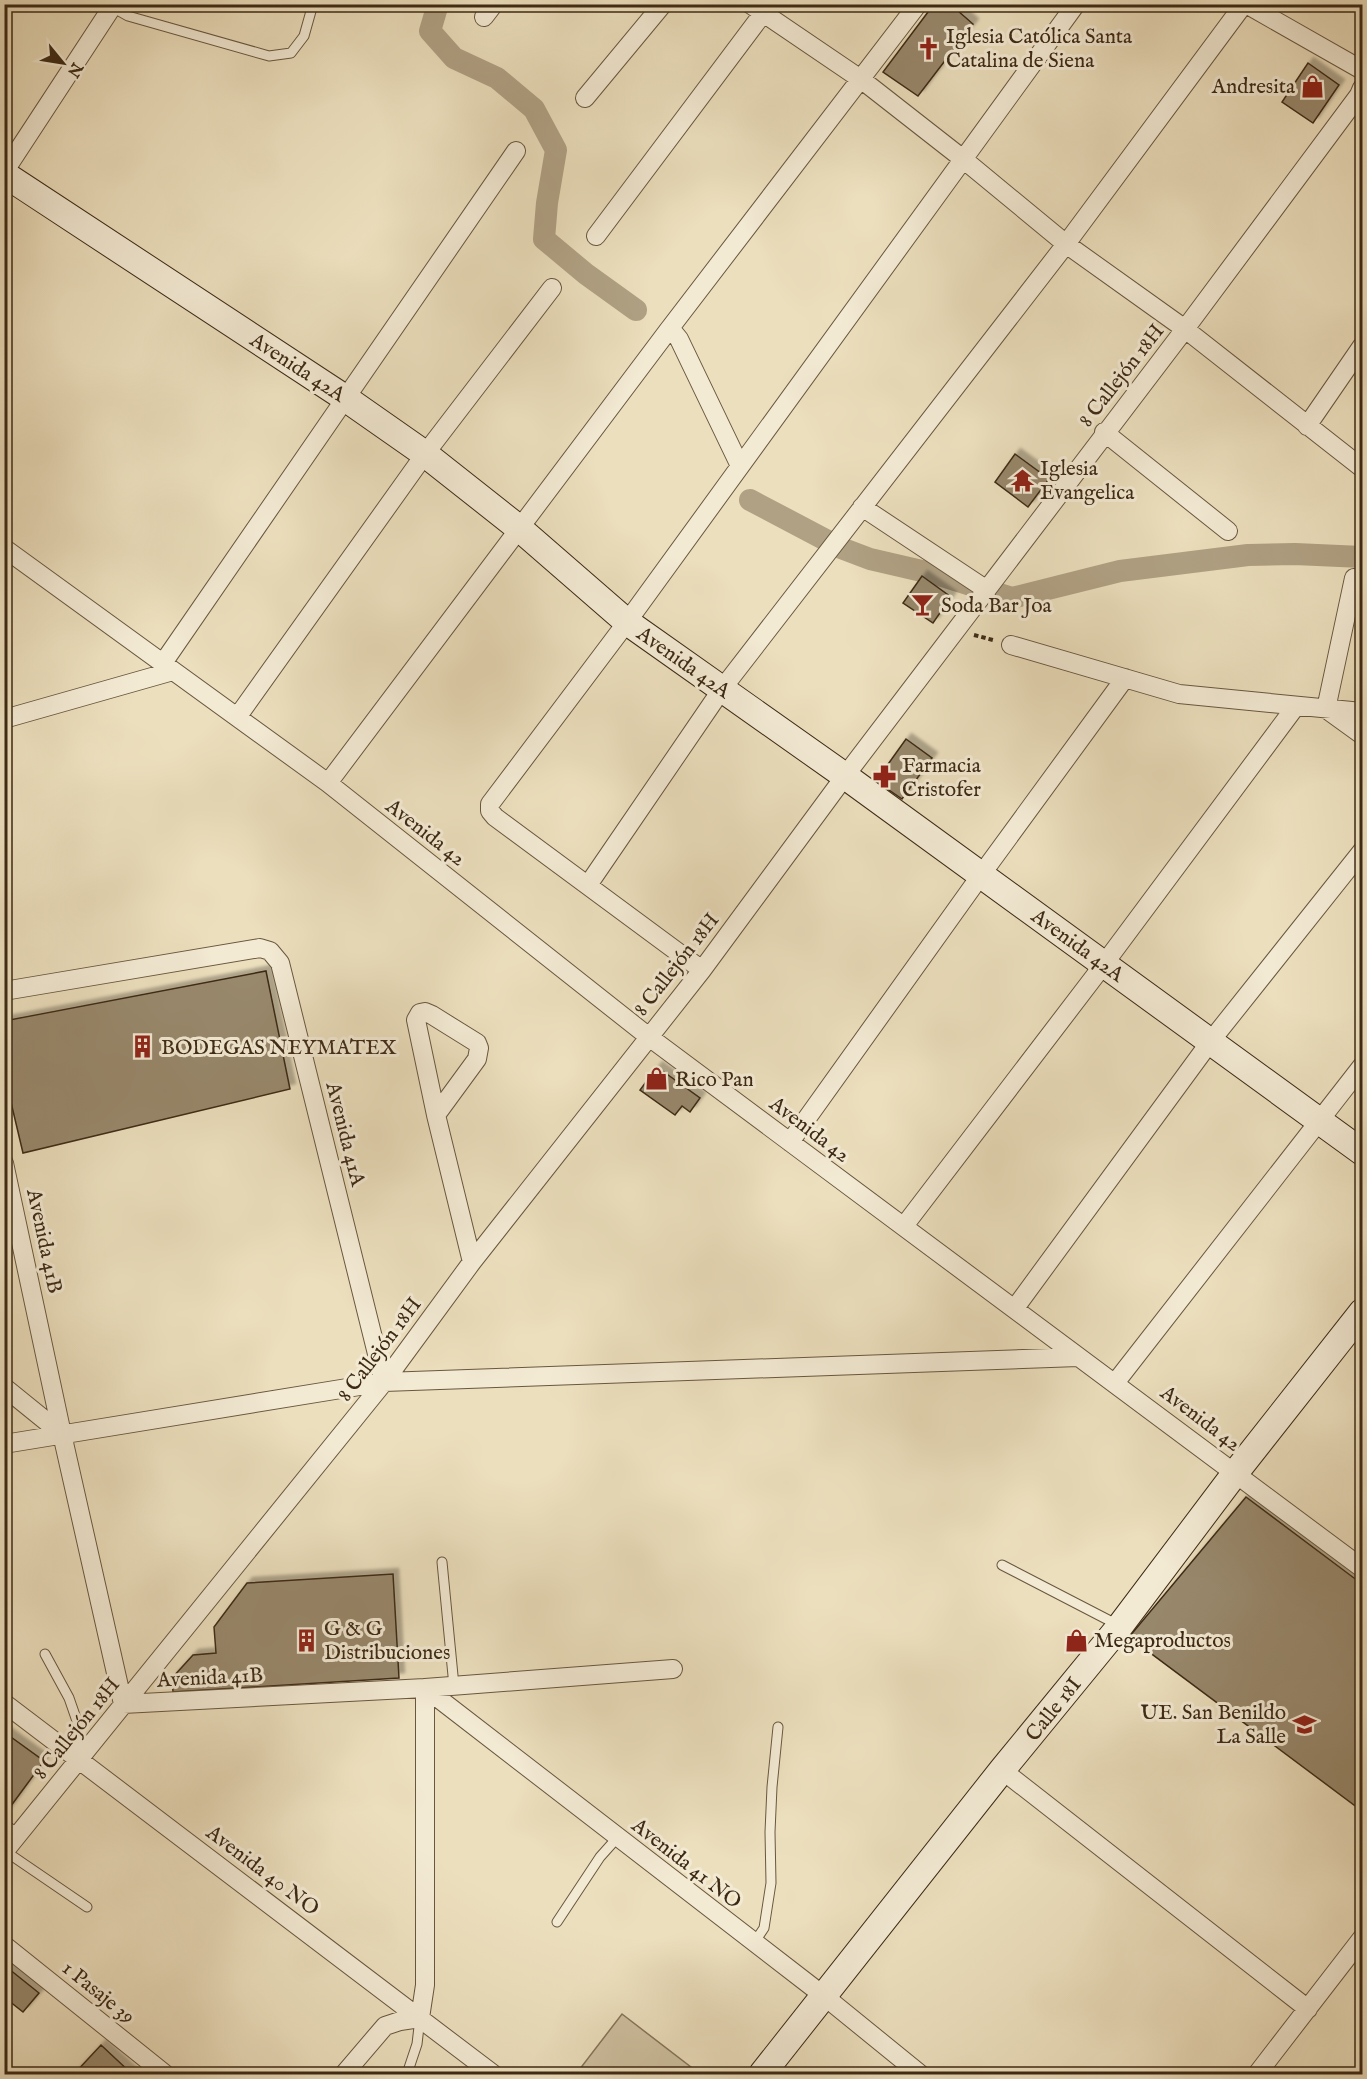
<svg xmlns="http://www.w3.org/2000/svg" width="1367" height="2079" viewBox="0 0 1367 2079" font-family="'IM FELL English',serif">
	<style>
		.green { fill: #cec0a0; stroke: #86755a; stroke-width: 1.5 }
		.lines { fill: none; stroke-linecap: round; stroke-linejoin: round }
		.canal { stroke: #b0a184; stroke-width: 22 }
		.building { fill: #98886c; stroke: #3d2a15; stroke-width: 1.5; filter: url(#shadow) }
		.lane-casing { stroke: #69573f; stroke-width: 11 }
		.street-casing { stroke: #69573f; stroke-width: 20 }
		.secondary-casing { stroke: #3d2a15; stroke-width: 28 }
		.path { stroke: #3d2a15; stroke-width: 4; stroke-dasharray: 4.5 3; stroke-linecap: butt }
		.lane { stroke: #f3ead4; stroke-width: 9 }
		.street { stroke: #f3ead4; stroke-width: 18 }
		.secondary { stroke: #f3ead4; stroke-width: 26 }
		.labels { text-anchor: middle; stroke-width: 6; stroke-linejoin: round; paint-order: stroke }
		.poi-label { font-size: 21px; fill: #3d2a15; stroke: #f3ead4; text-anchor: start }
		.street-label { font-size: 21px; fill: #3d2a15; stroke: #f3ead4 }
	</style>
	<defs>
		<filter id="shadow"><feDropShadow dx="5.5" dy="-5.5" stdDeviation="1.5" flood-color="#0004"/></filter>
	</defs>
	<rect width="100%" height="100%" fill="#ecdfbd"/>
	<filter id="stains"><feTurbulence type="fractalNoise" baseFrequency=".00333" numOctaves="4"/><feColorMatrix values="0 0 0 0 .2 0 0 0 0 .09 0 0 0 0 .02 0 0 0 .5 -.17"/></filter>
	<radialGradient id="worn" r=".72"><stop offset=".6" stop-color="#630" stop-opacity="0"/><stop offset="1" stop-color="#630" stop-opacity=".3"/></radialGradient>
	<path class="green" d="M 622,2014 L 700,2074 L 576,2074 Z"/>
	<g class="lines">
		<path class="canal" d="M 438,4 L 430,31 L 454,58 L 497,78 L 534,109 L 556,150 L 547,203 L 544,239 L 586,274 L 636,310
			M 750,500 L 841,548 L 870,559 L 939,575 L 1012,598 L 1120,571 L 1248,555 L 1295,554 L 1362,557"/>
	</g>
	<path class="building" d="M 934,4 L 950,4 L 973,24 L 918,96 L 883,72 Z
		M 1308,63 L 1339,85 L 1313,123 L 1282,102 Z
		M 1015,454 L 1049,479 L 1028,507 L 995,482 Z
		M 922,576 L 951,597 L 933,623 L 903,603 Z
		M 906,739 L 932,758 L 902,799 L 876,781 Z
		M 266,971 L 290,1089 L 23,1153 L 4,1073 L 4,1021 Z
		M 657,1067 L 700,1098 L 690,1112 L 682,1106 L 675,1115 L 640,1090 Z
		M 1246,1497 L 1362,1584 L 1362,1811 L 1129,1637 Z
		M 393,1574 L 399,1678 L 173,1692 L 172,1678 L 193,1655 L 216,1653 L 214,1627 L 247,1583 Z
		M 4,1732 L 44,1761 L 5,1814 L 4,1813 Z
		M 4,1965 L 39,1993 L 23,2012 L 4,1997 Z
		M 101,2045 L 132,2074 L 74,2074 Z"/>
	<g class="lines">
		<defs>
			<path id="lane" d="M 112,7 L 128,16 L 269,56 L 291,53 L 304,36 L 313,4
				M 442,1562 L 454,1686
				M 1002,1565 L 1118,1625
				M 45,1654 L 69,1698 L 78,1724 L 79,1757
				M 4,1824 L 19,1834
				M 5,1851 L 87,1907
				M 557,1922 L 600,1857 L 617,1838
				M 754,1943 L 764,1928 L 771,1883 L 770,1832 L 772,1787 L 778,1727
				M 407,2074 L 417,2044 L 420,2018
				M 1359,2074 L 1362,2071"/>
			<path id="street" d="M 750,4 L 862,80 L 963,159 L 1066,244 L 1185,329 L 1362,468
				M 1246,4 L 1362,70
				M 484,17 L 494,4
				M 585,98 L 663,4
				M 4,172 L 114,4
				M 596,236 L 770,4
				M 670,328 L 918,4
				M 1307,426 L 1362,346
				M 1104,432 L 1228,531
				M 862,507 L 987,590
				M 4,548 L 328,783 L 649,1037 L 1362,1568
				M 1354,578 L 1326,709 L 1362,735
				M 1011,645 L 1179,694 L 1362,712
				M 163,663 L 516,151
				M 238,716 L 425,454 L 552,288
				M 4,719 L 173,671
				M 328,783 L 670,328 L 679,339 L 740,466
				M 588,885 L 722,689 L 1066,244 L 1244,4
				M 702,970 L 495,817 L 490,811 L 490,804 L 627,622 L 1076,4
				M 4,991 L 260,948 L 270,951 L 280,963 L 384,1382
				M 436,1115 L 477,1059 L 479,1048 L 477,1043 L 432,1015 L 425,1012 L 420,1013 L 416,1020 L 436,1115 L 472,1262
				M 790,1142 L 981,875 L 1125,678
				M 4,1163 L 62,1434 L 123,1704 L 425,1688 L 673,1669
				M 904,1226 L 1104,964 L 1296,706
				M 1015,1308 L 1210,1042 L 1362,851
				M 1115,1383 L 1362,1066
				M 4,1387 L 62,1434
				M 4,1444 L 384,1382 L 1078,1357
				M 425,1688 L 824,1996 L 920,2074
				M 4,1703 L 493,2074
				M 1002,1770 L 1308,2009
				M 4,1852 L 384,1382 L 472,1262 L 702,970 L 845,776 L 1185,329 L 1359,95 L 1362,88
				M 4,1945 L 165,2074
				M 344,2074 L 385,2026 L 400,2021 L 420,2018 L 425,1985 L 425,1688
				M 1257,2074 L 1362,1938"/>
			<path id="secondary" d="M 4,174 L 345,398 L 425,454 L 520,529 L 627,622 L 845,776 L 1362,1152
				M 762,2074 L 1002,1770 L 1120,1626 L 1236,1472 L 1362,1312"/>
		</defs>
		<use href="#lane" class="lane-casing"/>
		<use href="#street" class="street-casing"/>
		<use href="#secondary" class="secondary-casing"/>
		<path class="path" d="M 974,635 L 993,640"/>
		<use href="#lane" class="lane"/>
		<use href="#street" class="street"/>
		<use href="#secondary" class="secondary"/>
	</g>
	<defs>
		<symbol id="church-bare" viewBox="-9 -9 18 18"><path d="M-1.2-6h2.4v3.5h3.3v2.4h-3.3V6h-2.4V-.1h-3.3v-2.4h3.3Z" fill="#8f2418" stroke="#f3ead4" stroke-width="2.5" paint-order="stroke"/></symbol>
		<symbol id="shop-bare" viewBox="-9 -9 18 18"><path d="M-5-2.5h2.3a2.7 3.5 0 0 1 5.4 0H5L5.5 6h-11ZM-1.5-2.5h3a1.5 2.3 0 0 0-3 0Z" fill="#8f2418" stroke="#f3ead4" stroke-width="2.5" paint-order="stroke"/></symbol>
		<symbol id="temple-bare" viewBox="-9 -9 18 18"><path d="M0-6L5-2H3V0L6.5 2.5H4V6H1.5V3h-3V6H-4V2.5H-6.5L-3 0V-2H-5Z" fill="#8f2418" stroke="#f3ead4" stroke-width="2.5" paint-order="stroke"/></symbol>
		<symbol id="bar-bare" viewBox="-9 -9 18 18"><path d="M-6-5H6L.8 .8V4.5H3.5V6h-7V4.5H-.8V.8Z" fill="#8f2418" stroke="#f3ead4" stroke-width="2.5" paint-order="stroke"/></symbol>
		<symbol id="pharmacy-bare" viewBox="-9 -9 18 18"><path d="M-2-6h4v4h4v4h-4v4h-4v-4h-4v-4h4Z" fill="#8f2418" stroke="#f3ead4" stroke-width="2.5" paint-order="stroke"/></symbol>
		<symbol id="building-bare" viewBox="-9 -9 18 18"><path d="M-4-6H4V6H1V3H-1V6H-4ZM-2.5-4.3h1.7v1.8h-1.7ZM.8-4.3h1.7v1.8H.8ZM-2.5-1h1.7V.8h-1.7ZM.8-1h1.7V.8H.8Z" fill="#8f2418" stroke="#f3ead4" stroke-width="2.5" paint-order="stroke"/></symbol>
		<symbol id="school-bare" viewBox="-9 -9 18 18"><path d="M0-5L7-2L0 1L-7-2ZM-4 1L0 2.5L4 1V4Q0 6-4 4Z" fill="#8f2418" stroke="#f3ead4" stroke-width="2.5" paint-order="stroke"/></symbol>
	</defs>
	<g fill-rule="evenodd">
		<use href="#church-bare" x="912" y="32" width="33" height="33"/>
		<use href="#shop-bare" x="1296" y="70" width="33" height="33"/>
		<use href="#temple-bare" x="1006" y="464" width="33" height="33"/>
		<use href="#bar-bare" x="906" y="588" width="33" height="33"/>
		<use href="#pharmacy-bare" x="868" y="760" width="33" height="33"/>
		<use href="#building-bare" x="126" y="1030" width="33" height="33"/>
		<use href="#shop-bare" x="640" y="1062" width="33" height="33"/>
		<use href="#building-bare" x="290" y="1624" width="33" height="33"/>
		<use href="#shop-bare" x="1060" y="1624" width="33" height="33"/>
		<use href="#school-bare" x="1288" y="1708" width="33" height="33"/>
	</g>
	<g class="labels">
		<g class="poi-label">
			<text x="946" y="43">Iglesia Católica Santa<tspan x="946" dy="24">Catalina de Siena</tspan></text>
			<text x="1295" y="93" text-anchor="end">Andresita</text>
			<text x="1040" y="475">Iglesia<tspan x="1040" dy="24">Evangelica</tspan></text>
			<text x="941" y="612">Soda Bar Joa</text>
			<text x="902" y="772">Farmacia<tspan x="902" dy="24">Cristofer</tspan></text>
			<text x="161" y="1054">BODEGAS NEYMATEX</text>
			<text x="675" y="1086">Rico Pan</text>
			<text x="324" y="1635">G &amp; G<tspan x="324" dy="24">Distribuciones</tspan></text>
			<text x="1094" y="1647">Megaproductos</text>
			<text x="1286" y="1719" text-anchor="end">UE. San Benildo<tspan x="1286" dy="24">La Salle</tspan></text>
		</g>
		<g class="street-label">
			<text transform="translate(298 367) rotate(33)" y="7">Avenida 42A</text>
			<text transform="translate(1121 375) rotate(-52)" y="7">8 Callejón 18H</text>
			<text transform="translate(684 662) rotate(35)" y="7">Avenida 42A</text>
			<text transform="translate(426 832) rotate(38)" y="7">Avenida 42</text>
			<text transform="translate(1078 945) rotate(36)" y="7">Avenida 42A</text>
			<text transform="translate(676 964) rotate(-52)" y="7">8 Callejón 18H</text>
			<text transform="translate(810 1129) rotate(37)" y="7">Avenida 42</text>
			<text transform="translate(346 1134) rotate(76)" y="7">Avenida 41A</text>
			<text transform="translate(45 1241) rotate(78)" y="7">Avenida 41B</text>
			<text transform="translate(379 1349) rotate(-53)" y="7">8 Callejón 18H</text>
			<text transform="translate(1201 1418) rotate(37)" y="7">Avenida 42</text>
			<text transform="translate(210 1677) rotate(-3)" y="7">Avenida 41B</text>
			<text transform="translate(1053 1709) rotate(-51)" y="7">Calle 18I</text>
			<text transform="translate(76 1728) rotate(-51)" y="7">8 Callejón 18H</text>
			<text transform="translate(687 1863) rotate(38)" y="7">Avenida 41 NO</text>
			<text transform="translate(263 1870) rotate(37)" y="7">Avenida 40 NO</text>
			<text transform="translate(99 1992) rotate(39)" y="7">1 Pasaje 39</text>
		</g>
	</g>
	<rect width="1367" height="2079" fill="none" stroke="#ecdfbd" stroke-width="24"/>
	<rect x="6" y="6" width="1355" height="2067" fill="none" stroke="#3d2a15" stroke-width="3"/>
	<rect x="12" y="12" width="1343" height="2055" fill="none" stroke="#3d2a15" stroke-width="1.5"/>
	<g transform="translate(63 63) rotate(120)" stroke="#f3ead4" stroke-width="4.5" paint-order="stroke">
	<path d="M0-4.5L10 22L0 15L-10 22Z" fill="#3d2a15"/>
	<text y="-9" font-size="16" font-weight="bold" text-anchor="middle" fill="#3d2a15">N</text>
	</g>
	<rect width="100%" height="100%" filter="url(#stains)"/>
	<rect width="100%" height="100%" fill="url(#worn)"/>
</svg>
